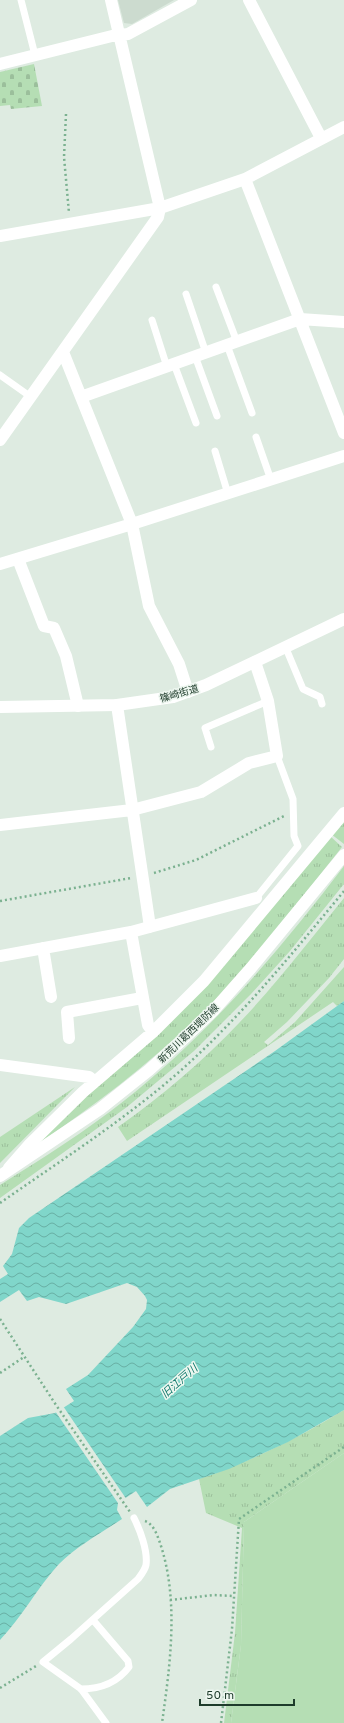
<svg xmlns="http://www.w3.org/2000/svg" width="344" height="1723" viewBox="0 0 344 1723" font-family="Overpass,'Noto Sans JP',sans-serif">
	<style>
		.built { fill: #ccdbcf }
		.grass { fill: url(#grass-tufts) }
		.cemetery { fill: url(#cemetery-stones) }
		.pitch { fill: #b5deb4 }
		.water { fill: url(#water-waves) }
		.pier { fill: #deebe1 }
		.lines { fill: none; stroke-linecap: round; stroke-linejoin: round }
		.path { stroke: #7bb190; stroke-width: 2.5; stroke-dasharray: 2 3; stroke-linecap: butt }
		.lane { stroke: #fff; stroke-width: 7 }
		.street { stroke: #fff; stroke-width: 12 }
		.secondary { stroke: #fff; stroke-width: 12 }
		.labels { text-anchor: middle; stroke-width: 3; stroke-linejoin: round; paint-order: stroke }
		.street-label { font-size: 10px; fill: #1e3c2b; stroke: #eef7f0 }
		.water-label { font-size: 11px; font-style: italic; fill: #147c6f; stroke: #eef7f0 }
	</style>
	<defs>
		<pattern id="grass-tufts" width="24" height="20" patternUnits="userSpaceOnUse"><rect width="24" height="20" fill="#b5deb4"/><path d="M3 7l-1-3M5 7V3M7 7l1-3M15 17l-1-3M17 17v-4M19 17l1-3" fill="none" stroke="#9bbf9b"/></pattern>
		<pattern id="cemetery-stones" width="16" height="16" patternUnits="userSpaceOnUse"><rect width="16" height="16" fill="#b5deb4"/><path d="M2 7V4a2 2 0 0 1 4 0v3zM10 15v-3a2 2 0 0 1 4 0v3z" fill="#9bbf9b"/></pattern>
		<pattern id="water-waves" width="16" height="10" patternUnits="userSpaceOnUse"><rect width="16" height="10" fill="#80d6ca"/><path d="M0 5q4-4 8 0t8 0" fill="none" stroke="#68afa4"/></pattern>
	</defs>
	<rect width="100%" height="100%" fill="#deebe1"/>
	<path class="built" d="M 118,0 L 174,0 L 132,24 L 124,23 Z"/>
	<path class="grass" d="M 344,819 L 344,844 L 331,834 Z
		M 330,836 L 342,847 C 298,902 256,960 206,1009 C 152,1062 96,1105 33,1147 L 88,1091 L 134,1054 Z
		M 344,866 L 344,884 L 290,951 L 251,994 L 194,1051 L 127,1107 L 0,1198 L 0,1185 C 43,1158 86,1131 125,1100 C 210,1033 279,951 344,866 Z
		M 344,898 L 344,959 L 329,978 L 287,1022 L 264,1042 L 268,1045 L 295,1022 L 344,967 L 344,1001 L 337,1006 L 333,1002 L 127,1141 L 118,1127 C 162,1096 203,1061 240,1022 C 277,983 310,940 344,898 Z
		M 75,1087 L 1,1162 L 0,1163 L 0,1137 Z
		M 344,1410 L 344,1453 L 244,1522 L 241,1645 L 231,1723 L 224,1723 L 235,1633 L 242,1528 L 206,1513 L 199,1479 C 250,1462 298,1438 344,1410 Z"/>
	<path class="cemetery" d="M 34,64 L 42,106 L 11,109 L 10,105 L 0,106 L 0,72 Z"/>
	<path class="pitch" d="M 344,1453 L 344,1723 L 231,1723 L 241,1645 L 244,1522 Z"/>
	<path class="water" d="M 344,1001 L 344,1410 L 288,1442 L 229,1469 L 170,1489 L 147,1507 L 136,1491 L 118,1503 L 117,1510 L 122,1519 C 101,1533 77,1546 59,1564 C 37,1588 22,1617 0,1640 L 0,1436 L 28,1418 L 55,1413 L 74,1401 L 66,1389 L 88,1375 L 133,1327 L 146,1309 L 147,1300 L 145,1296 L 137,1287 L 127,1283 L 66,1304 L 39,1297 L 27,1301 L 19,1290 L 0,1302 L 0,1279 L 8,1274 L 3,1266 L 12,1254 L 19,1228 L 29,1218 L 275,1051 Z"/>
	<path class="pier" d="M 63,1406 L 127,1500 L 120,1506 L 55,1411 Z"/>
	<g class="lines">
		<path class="path" d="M 66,114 L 64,157 L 69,213
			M 154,873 L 196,860 L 284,816
			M 0,901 L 131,878
			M 0,1203 C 60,1161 123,1121 179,1072 C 240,1018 292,954 344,891
			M 0,1319 L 56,1405 L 130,1512
			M 0,1373 L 24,1357
			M 145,1521 C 154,1524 158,1537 161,1546 C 179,1602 170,1666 162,1723
			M 170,1600 L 214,1595 L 234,1596
			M 0,1688 L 36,1666
			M 221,1723 L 232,1629 L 239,1519 L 344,1447"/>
		<path class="lane" d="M 21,0 L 35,55
			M 216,287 L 237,342
			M 186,294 L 206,353
			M 152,320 L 167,367
			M 227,345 L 252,413
			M 195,356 L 217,416
			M 174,364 L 196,423
			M 0,375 L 31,397
			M 256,437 L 271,480
			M 215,451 L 228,494
			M 285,646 L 303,689 L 320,697 L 322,704
			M 211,747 L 205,728 L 268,701
			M 256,898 L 298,846 L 294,836 L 293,799 L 277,756
			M 81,1689 C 100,1689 117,1683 129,1667 L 128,1661 L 93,1620
			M 106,1723 L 81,1689 L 43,1662 L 71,1639 L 138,1579 C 141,1575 145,1570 146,1565 C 148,1551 140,1530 134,1518"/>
		<path class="street" d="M 249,0 L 321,138
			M 0,64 L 112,36 L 128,34 L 191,0
			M 245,179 L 344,433
			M 0,236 L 160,208 L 245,179 L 344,127
			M 63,352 L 132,524 L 149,606 L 179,664 L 188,692
			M 81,397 L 300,319 L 344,322
			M 0,440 L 158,217 L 160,208 L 111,0
			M 18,559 L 44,626 L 54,628 L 66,656 L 78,706
			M 0,564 L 132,524 L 344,456
			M 117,705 L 150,927
			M 0,825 L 132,810 L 201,792 L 249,763 L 277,756 L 268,701 L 255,662
			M 131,932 L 148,1025 L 153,1032
			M 43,948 L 51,997
			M 0,956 L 131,932 L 256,898
			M 69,1038 L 67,1012 L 142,998
			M 0,1065 L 89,1077 L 94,1081
			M 9,1168 L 30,1144 L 83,1092 L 153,1032 L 204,981 L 344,813"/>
		<path class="secondary" d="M 0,707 L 117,705 L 173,697 L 206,685 L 344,619
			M 0,1176 L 100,1109 L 149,1070 L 180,1042 L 213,1011 L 251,968 L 344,855"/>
	</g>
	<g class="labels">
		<g class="street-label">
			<text transform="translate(179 693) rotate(-16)" y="4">篠崎街道</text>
			<text transform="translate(188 1033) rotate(-44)" y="4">新荒川葛西堤防線</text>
		</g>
		<g class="water-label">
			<text transform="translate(179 1381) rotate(-41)" y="4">旧江戸川</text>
		</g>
	</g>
	<path d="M200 1699v6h94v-6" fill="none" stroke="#1e3c2b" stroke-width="2"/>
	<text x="206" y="1699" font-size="12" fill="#1e3c2b" stroke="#eef7f0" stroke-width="3" paint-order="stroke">50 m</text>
</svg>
